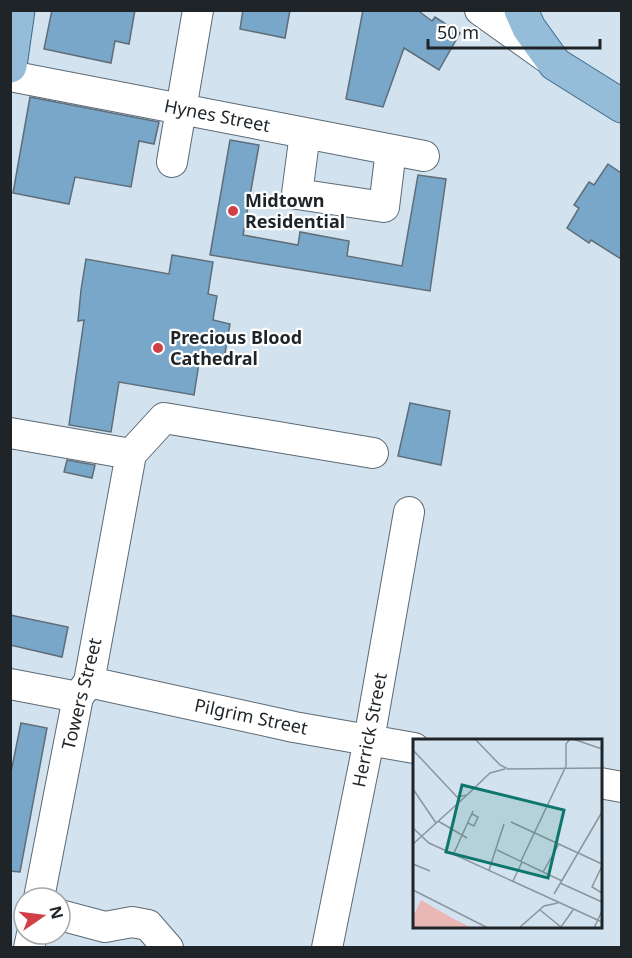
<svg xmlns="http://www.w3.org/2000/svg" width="632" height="958" viewBox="0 0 632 958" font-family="'Noto Sans',sans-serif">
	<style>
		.building { fill: #79a7c9; stroke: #5f6d78; stroke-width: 1.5 }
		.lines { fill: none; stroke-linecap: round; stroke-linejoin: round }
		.minor-casing { stroke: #5c6a75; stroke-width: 32 }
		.major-casing { stroke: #3e6a8a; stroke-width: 35 }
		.minor { stroke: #fff; stroke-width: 30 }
		.major { stroke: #95bcd9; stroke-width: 33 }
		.poi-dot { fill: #d04046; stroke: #fff; stroke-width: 2 }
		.labels { text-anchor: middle; stroke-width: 4.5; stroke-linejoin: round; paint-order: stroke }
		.street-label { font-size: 18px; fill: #1e2428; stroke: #fff }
		.poi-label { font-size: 18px; font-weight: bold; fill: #1e2428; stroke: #fff; text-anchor: start }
		.inset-road { fill: none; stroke: #8a969f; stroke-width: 1.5 }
		.view { fill: #0f766e; fill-opacity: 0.15; stroke: #0f766e; stroke-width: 3 }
		.inset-edge { fill: none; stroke: #1e2428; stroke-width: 3 }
	</style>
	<rect width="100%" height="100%" fill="#d2e2ee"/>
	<path class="building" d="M 52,10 L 135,10 L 129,44 L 115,41 L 111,63 L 44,49 Z
		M 243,10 L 290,10 L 285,38 L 240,29 Z
		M 363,10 L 417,10 L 432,21 L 435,17 L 460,33 L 439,70 L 404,48 L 383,107 L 346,99 Z
		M 30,97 L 159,122 L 154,144 L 139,141 L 131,187 L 75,177 L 69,204 L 13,193 Z
		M 230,140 L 259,145 L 243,235 L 298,245 L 300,232 L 349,241 L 347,256 L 402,266 L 418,175 L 446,179 L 430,291 L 210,255 Z
		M 608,164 L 621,173 L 621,259 L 591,240 L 589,243 L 567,228 L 579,208 L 574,205 L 589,182 L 594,185 Z
		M 172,255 L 213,262 L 208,294 L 217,296 L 213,320 L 230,324 L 224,359 L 200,357 L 194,395 L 119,382 L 111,432 L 69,425 L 84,320 L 78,321 L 81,290 L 86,259 L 169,274 Z
		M 410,403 L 450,411 L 441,465 L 398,456 Z
		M 67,460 L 95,465 L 92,478 L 64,472 Z
		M 10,615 L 68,627 L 62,657 L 10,645 Z
		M 21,723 L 47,728 L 20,872 L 10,871 L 10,777 Z"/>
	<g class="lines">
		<defs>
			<path id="minor" d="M 480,10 L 546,57
				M 10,76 L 424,156
				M 305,133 L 297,194 L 384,207 L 391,150
				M 172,162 L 198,10
				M 10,433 L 131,454
				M 131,454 L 164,418 L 373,453
				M 89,682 L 294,727 L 414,748
				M 10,684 L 78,697
				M 600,783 L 622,787
				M 39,898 L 78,697 L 89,682 L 131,454
				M 60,915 L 105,927 L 132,922 L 148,925 L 168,948
				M 29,948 L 32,934
				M 327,948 L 369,740 L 409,512"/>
			<path id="major" d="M 521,10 L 529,28 L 555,64 L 622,106
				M 10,66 L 18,10"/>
		</defs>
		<use href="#minor" class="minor-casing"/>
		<use href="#major" class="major-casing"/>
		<use href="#minor" class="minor"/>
		<use href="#major" class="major"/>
	</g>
	<g class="poi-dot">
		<circle cx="233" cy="211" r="6"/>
		<circle cx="158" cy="348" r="6"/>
	</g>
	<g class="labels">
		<g class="street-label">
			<text transform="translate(217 116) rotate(11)" y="6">Hynes Street</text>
			<text transform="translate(82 694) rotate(-76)" y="6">Towers Street</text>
			<text transform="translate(251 717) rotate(12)" y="6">Pilgrim Street</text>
			<text transform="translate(370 730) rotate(-79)" y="6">Herrick Street</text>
		</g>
		<g class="poi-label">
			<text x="245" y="207">Midtown<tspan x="245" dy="21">Residential</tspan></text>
			<text x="170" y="344">Precious Blood<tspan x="170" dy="21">Cathedral</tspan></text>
		</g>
	</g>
	<g transform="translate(413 739)">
		<rect width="189" height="189" fill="#d2e2ee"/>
		<path d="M 8,161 L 39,179 L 59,189 L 0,189 L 0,178 Z" fill="#e9b7b4"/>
		<path class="inset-road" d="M 62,0 L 87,26 L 95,30 L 189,29M 160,0 L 189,10M 0,11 L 44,58 L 54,56 L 77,34 L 92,30M 0,50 L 23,84M 25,82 L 54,99M 98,83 L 189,125M 55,84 L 61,87 L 65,78 L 59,75M 0,89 L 16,104 L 189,183M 0,105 L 53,57M 84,111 L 149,142M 41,114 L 60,72M 108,122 L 153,27 L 153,5 L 157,0M 0,125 L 17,132M 189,127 L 179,148 L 189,154M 76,131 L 91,85M 130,133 L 146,105M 100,142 L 109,123M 147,144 L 189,163M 0,151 L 75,189M 141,155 L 189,73M 127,171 L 148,188 L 160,171M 106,189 L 131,167 L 145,164M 181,189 L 189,172"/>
		<path class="view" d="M 49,46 L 151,71 L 135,139 L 33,113 Z"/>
		<rect width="189" height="189" class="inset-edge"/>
	</g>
	<rect width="632" height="958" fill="none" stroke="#1e2428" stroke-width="24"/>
	<g transform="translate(42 916) rotate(76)"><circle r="28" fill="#ffffff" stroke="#a5a7a9" stroke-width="1.5"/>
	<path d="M0-4.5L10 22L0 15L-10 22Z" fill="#d04046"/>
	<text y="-9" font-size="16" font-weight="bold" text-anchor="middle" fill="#1e2428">N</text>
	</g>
	<path d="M428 39v9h172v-9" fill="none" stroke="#1e2428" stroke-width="3"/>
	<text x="437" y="39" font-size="18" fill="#1e2428" stroke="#ffffff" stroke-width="4.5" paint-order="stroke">50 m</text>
</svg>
